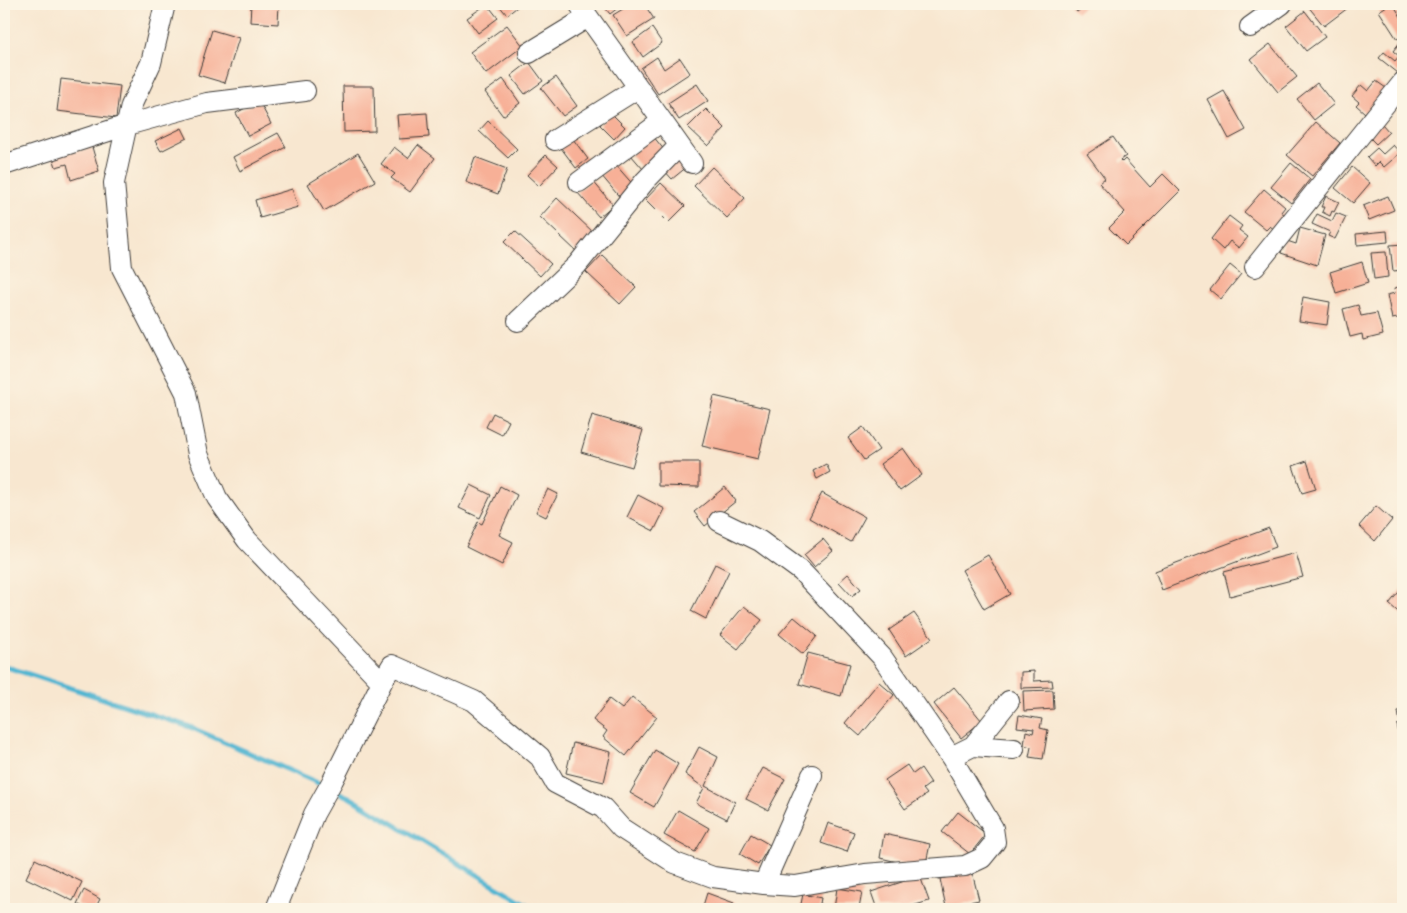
<svg xmlns="http://www.w3.org/2000/svg" width="1407" height="913" viewBox="0 0 1407 913" font-family="Itim,sans-serif">
	<style>
		.lines { fill: none; stroke-linecap: round; stroke-linejoin: round }
		.stream { stroke: #53b6d1; stroke-width: 5 }
		.building { fill: #f7b097 }
		.minor-casing { stroke: #3d3a37; stroke-width: 22 }
		.minor { stroke: #fff; stroke-width: 20 }
	</style>
	<rect width="100%" height="100%" fill="#fcf5e5"/>
	<filter id="ink" filterUnits="userSpaceOnUse"><feTurbulence type="fractalNoise" baseFrequency=".02" numOctaves="2"/><feDisplacementMap in="SourceGraphic" scale="10" xChannelSelector="R" yChannelSelector="G"/><feConvolveMatrix kernelMatrix="1 2 1 2 8 2 1 2 1" color-interpolation-filters="sRGB"/></filter>
	<filter id="wash" filterUnits="userSpaceOnUse"><feTurbulence type="fractalNoise" baseFrequency=".0096" numOctaves="4" result="noise"/><feDisplacementMap in="SourceGraphic" scale="20" xChannelSelector="R" yChannelSelector="G"/><feGaussianBlur stdDeviation="1.12" result="paint"/><feColorMatrix in="noise" values="0 0 0 0 0 0 0 0 0 0 0 0 0 0 0 0 0 1.4 0 .05"/><feComposite in="paint" operator="in"/></filter>
	<g filter="url(#wash)">
		<rect width="100%" height="100%" fill="#f8e7d0"/>
		<g class="lines">
			<path class="stream" d="M 4,666 L 190,727 L 325,786
				M 333,790 L 349,797 L 534,909"/>
		</g>
		<g id="blocks">
			<path class="building" d="M 251,4 L 279,4 L 278,24 L 250,22 Z
				M 362,4 L 371,4 L 367,9 Z
				M 487,4 L 498,18 L 478,33 L 467,18 Z
				M 498,4 L 521,4 L 507,15 Z
				M 602,4 L 623,4 L 610,14 Z
				M 631,4 L 644,4 L 654,19 L 627,36 L 613,15 Z
				M 1070,4 L 1087,4 L 1077,12 Z
				M 1309,4 L 1353,4 L 1324,26 L 1307,5 Z
				M 1390,4 L 1393,4 L 1403,20 L 1403,35 L 1397,39 L 1379,11 Z
				M 1305,11 L 1325,37 L 1306,51 L 1286,26 Z
				M 507,25 L 523,46 L 486,74 L 470,52 Z
				M 652,28 L 662,43 L 643,57 L 633,42 Z
				M 212,30 L 239,38 L 225,83 L 198,75 Z
				M 1401,41 L 1403,44 L 1403,67 L 1398,73 L 1379,58 L 1384,52 L 1395,61 L 1399,56 L 1393,51 Z
				M 1270,44 L 1297,77 L 1278,92 L 1251,59 Z
				M 657,57 L 664,69 L 680,58 L 690,73 L 658,94 L 641,68 Z
				M 529,62 L 543,81 L 525,94 L 511,76 Z
				M 556,77 L 577,106 L 563,116 L 541,88 Z
				M 61,79 L 120,86 L 116,118 L 57,111 Z
				M 503,79 L 520,103 L 503,116 L 485,92 Z
				M 1376,81 L 1386,88 L 1365,113 L 1356,105 L 1359,102 L 1352,96 L 1361,85 L 1368,91 Z
				M 1317,83 L 1334,104 L 1314,120 L 1297,99 Z
				M 697,84 L 708,101 L 679,120 L 668,103 Z
				M 343,86 L 374,86 L 375,131 L 344,132 Z
				M 1224,91 L 1246,130 L 1229,139 L 1208,100 Z
				M 259,101 L 271,124 L 248,136 L 236,113 Z
				M 706,109 L 725,128 L 708,146 L 688,127 Z
				M 427,113 L 429,137 L 399,139 L 397,115 Z
				M 611,113 L 625,127 L 614,139 L 600,125 Z
				M 488,121 L 517,149 L 508,158 L 479,131 Z
				M 1316,122 L 1340,143 L 1312,176 L 1287,155 Z
				M 1382,124 L 1389,132 L 1376,144 L 1368,136 Z
				M 182,128 L 187,138 L 161,151 L 155,141 Z
				M 278,133 L 286,147 L 240,171 L 233,157 Z
				M 570,135 L 588,159 L 576,168 L 558,144 Z
				M 653,136 L 665,151 L 643,169 L 631,155 Z
				M 1113,137 L 1126,156 L 1120,160 L 1122,162 L 1125,159 L 1150,187 L 1163,174 L 1180,191 L 1126,245 L 1109,228 L 1125,212 L 1099,183 L 1105,178 L 1087,154 Z
				M 418,145 L 435,158 L 410,192 L 391,178 L 395,174 L 381,164 L 394,147 L 408,158 Z
				M 1393,145 L 1400,153 L 1384,167 L 1379,162 L 1375,166 L 1367,157 L 1377,148 L 1383,154 Z
				M 92,147 L 99,171 L 71,180 L 67,164 L 56,167 L 52,154 L 78,151 Z
				M 358,153 L 375,181 L 324,211 L 308,184 Z
				M 546,155 L 558,166 L 539,186 L 527,175 Z
				M 678,156 L 688,166 L 672,179 L 663,169 Z
				M 475,157 L 507,169 L 498,194 L 466,182 Z
				M 1291,163 L 1310,179 L 1291,203 L 1271,187 Z
				M 615,164 L 636,188 L 622,200 L 601,175 Z
				M 712,167 L 745,198 L 727,218 L 694,186 Z
				M 1352,167 L 1370,183 L 1353,203 L 1335,188 Z
				M 592,180 L 613,205 L 599,217 L 577,192 Z
				M 661,183 L 685,206 L 668,223 L 645,200 Z
				M 292,189 L 298,207 L 260,218 L 255,200 Z
				M 1264,189 L 1285,207 L 1281,212 L 1288,217 L 1276,231 L 1270,226 L 1266,230 L 1244,212 Z
				M 1326,196 L 1339,202 L 1334,212 L 1332,211 L 1330,216 L 1322,212 L 1324,207 L 1321,207 Z
				M 1388,196 L 1394,210 L 1369,220 L 1363,206 Z
				M 557,198 L 594,233 L 577,252 L 540,217 Z
				M 1336,213 L 1346,217 L 1335,239 L 1328,236 L 1330,232 L 1312,224 L 1317,214 L 1332,221 Z
				M 1229,216 L 1242,226 L 1239,230 L 1248,237 L 1239,248 L 1230,241 L 1223,250 L 1211,239 Z
				M 1300,228 L 1325,235 L 1317,265 L 1281,253 L 1284,240 L 1296,244 Z
				M 515,231 L 551,264 L 540,276 L 504,242 Z
				M 1387,231 L 1388,242 L 1357,245 L 1356,234 Z
				M 1403,244 L 1403,270 L 1393,271 L 1390,245 Z
				M 1386,252 L 1388,277 L 1374,279 L 1371,253 Z
				M 602,255 L 636,287 L 620,304 L 586,272 Z
				M 1362,262 L 1368,283 L 1336,293 L 1330,272 Z
				M 1230,265 L 1241,274 L 1221,299 L 1210,290 Z
				M 1403,286 L 1403,317 L 1392,319 L 1387,295 L 1395,293 L 1394,288 Z
				M 1303,297 L 1330,302 L 1327,325 L 1299,321 Z
				M 1358,305 L 1361,316 L 1377,313 L 1383,335 L 1363,340 L 1362,334 L 1350,337 L 1343,309 Z
				M 714,396 L 770,409 L 758,459 L 702,446 Z
				M 493,413 L 509,421 L 502,435 L 486,427 Z
				M 592,415 L 643,430 L 632,467 L 581,452 Z
				M 863,427 L 879,450 L 864,460 L 848,438 Z
				M 903,448 L 922,475 L 900,491 L 880,464 Z
				M 1307,461 L 1316,489 L 1302,493 L 1293,466 Z
				M 658,462 L 699,462 L 699,487 L 658,486 Z
				M 826,464 L 830,472 L 817,479 L 813,471 Z
				M 471,485 L 491,495 L 480,518 L 459,508 Z
				M 500,486 L 517,495 L 499,535 L 513,542 L 502,565 L 466,547 L 478,522 L 482,524 Z
				M 725,487 L 736,501 L 705,526 L 694,512 Z
				M 548,489 L 558,494 L 546,517 L 536,512 Z
				M 822,493 L 865,517 L 851,542 L 809,518 Z
				M 638,495 L 665,509 L 654,531 L 627,517 Z
				M 1376,506 L 1392,520 L 1375,541 L 1359,526 Z
				M 1269,528 L 1276,547 L 1162,590 L 1155,571 Z
				M 823,539 L 833,551 L 814,567 L 804,555 Z
				M 1296,553 L 1303,577 L 1230,596 L 1224,572 Z
				M 988,555 L 1010,594 L 984,609 L 962,570 Z
				M 715,564 L 729,571 L 706,619 L 691,611 Z
				M 848,574 L 861,589 L 852,596 L 839,582 Z
				M 1403,587 L 1403,616 L 1389,604 Z
				M 744,606 L 762,620 L 738,649 L 720,635 Z
				M 914,613 L 932,638 L 906,656 L 889,630 Z
				M 794,617 L 817,636 L 803,654 L 779,634 Z
				M 808,653 L 850,664 L 841,696 L 799,684 Z
				M 1034,671 L 1034,681 L 1052,680 L 1053,687 L 1021,688 L 1021,672 Z
				M 879,682 L 894,695 L 860,736 L 845,723 Z
				M 954,687 L 982,721 L 961,738 L 934,704 Z
				M 1053,690 L 1054,709 L 1024,711 L 1023,691 Z
				M 632,697 L 657,717 L 626,756 L 603,737 L 607,731 L 593,720 L 609,699 L 622,709 Z
				M 1403,710 L 1403,742 L 1401,742 L 1397,725 L 1400,724 L 1398,711 Z
				M 1019,715 L 1042,719 L 1040,728 L 1048,730 L 1043,759 L 1029,757 L 1031,747 L 1024,745 L 1026,731 L 1033,733 L 1034,729 L 1017,727 Z
				M 573,743 L 611,752 L 604,782 L 566,773 Z
				M 699,747 L 718,757 L 705,786 L 735,802 L 727,819 L 696,803 L 704,788 L 685,774 Z
				M 655,750 L 678,764 L 654,807 L 630,793 Z
				M 907,765 L 913,774 L 921,768 L 931,783 L 923,789 L 927,794 L 905,809 L 885,780 Z
				M 763,768 L 785,779 L 768,810 L 746,799 Z
				M 678,810 L 709,828 L 695,852 L 664,835 Z
				M 958,812 L 986,834 L 970,854 L 942,832 Z
				M 828,823 L 854,832 L 847,852 L 821,843 Z
				M 751,834 L 770,845 L 758,865 L 740,854 Z
				M 884,834 L 930,844 L 925,868 L 880,858 Z
				M 35,859 L 82,882 L 73,901 L 26,878 Z
				M 972,872 L 979,900 L 946,907 L 940,879 Z
				M 920,876 L 929,901 L 902,909 L 877,909 L 871,892 Z
				M 837,888 L 862,892 L 859,909 L 834,909 Z
				M 84,890 L 100,899 L 95,909 L 87,909 L 77,904 Z
				M 707,893 L 734,903 L 732,909 L 702,909 Z
				M 803,894 L 821,898 L 819,909 L 800,909 Z"/>
		</g>
	</g>
	<g filter="url(#ink)">
		<use href="#blocks" fill-opacity="0" stroke="#3d3a37" stroke-width="1"/>
		<g class="lines">
			<defs>
				<path id="minor" d="M 165,4 L 151,63 L 131,106 L 114,183 L 122,268 L 186,393 L 198,454 L 217,498 L 247,540 L 382,682 L 333,780 L 314,814 L 276,909
					M 579,4 L 692,163
					M 1250,27 L 1282,4
					M 529,53 L 588,17
					M 555,140 L 638,88
					M 4,165 L 127,125 L 207,103 L 305,91
					M 579,182 L 662,121
					M 1255,267 L 1403,82
					M 518,321 L 577,265 L 645,181 L 679,146
					M 382,682 L 392,665 L 474,701 L 540,757 L 555,783 L 603,808 L 621,828 L 675,863 L 713,877 L 764,884 L 795,886 L 865,874 L 965,866 L 982,858 L 995,842 L 993,828 L 951,757 L 882,657 L 801,571 L 760,541 L 719,521
					M 973,746 L 1014,749
					M 951,757 L 973,746 L 1009,701
					M 764,884 L 812,775"/>
			</defs>
			<use href="#minor" class="minor-casing"/>
			<use href="#minor" class="minor"/>
		</g>
	</g>
	<rect width="1407" height="913" fill="none" stroke="#fcf5e5" stroke-width="20"/>
</svg>
